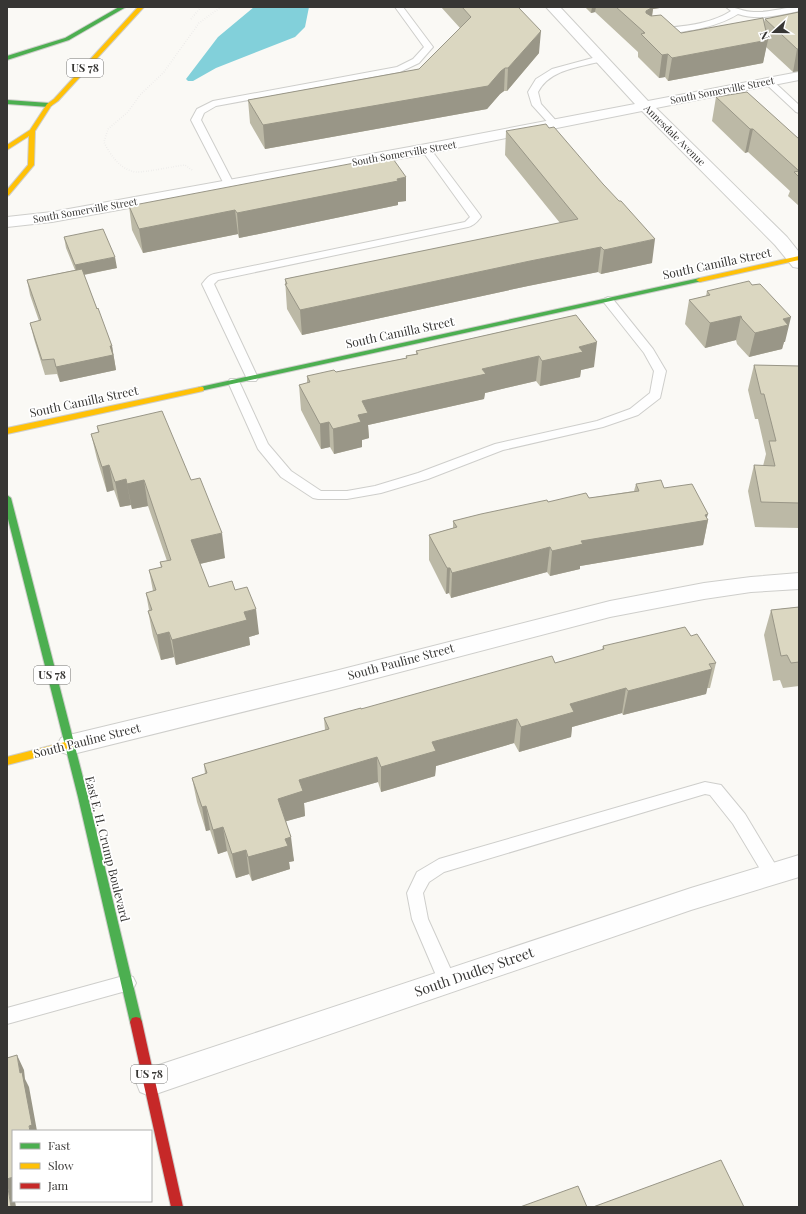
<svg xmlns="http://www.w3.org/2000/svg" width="806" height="1214" viewBox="0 0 806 1214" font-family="'Playfair Display',serif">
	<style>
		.water { fill: #82d0da }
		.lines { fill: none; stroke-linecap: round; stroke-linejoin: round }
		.lane-casing { stroke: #cececb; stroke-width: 2 }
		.street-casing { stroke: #cececb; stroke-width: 2 }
		.fast-casing { stroke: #cececb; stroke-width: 2 }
		.slow-casing { stroke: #cececb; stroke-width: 2 }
		.jam-casing { stroke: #cececb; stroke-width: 2 }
		.path { stroke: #e6e5e5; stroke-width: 1.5; stroke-dasharray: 0.5 2; stroke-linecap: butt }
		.lane { fill: #fefefe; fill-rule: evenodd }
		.street { fill: #fefefe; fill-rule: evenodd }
		.fast { fill: #4caf50; fill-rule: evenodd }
		.slow { fill: #ffc107; fill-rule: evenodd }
		.jam { fill: #c62828; fill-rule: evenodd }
		.wall { fill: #bcb9a6 }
		.shaded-wall { fill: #999687 }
		.building { fill: #dbd7c1; stroke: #999687 }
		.labels { text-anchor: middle; stroke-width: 3.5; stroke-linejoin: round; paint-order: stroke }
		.far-street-label { font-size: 10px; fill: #373634; stroke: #fff }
		.shield { fill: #fff; stroke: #737271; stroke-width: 1 }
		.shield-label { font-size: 11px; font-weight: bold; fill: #373634 }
		.street-label { font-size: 12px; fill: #373634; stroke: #fff }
		.near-street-label { font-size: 14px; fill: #373634; stroke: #fff }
	</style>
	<rect width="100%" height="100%" fill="#faf9f5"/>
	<path class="water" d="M 254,7 L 309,7 L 305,27 L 295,37 L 216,68 L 193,81 L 188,81 L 186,79 L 218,37 Z"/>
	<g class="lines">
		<defs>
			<path id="lane" d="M 395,7 L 403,7 L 433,47 L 419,63 L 400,72 L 216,106 L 204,113 L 201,120 L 234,184 L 233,186 L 225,186 L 191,120 L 197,109 L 213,101 L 397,67 L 413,59 L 424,47 Z
				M 726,7 C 737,7 743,12 754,12 C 769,13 784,7 799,7 L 799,11 C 779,15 759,21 738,14 C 714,29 685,31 658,35 L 654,32 L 658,29 C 683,26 709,25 731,11 Z
				M 600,56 L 603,57 L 604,59 L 603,61 C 580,67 550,69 538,92 L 541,104 L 559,124 L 554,127 L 551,126 L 532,105 L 528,92 L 536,79 L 552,69 Z
				M 769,79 L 772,80 L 799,105 L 799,113 L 796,112 L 766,84 L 764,82 Z
				M 426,146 L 429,147 L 480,215 L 481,217 C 478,221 473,226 468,227 L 218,280 L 214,284 L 258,378 L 256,381 L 248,381 L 202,284 C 206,279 209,275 214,274 L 465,222 L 470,217 L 421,149 Z
				M 608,297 L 612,298 L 653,349 L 666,371 L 660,398 L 638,415 L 603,427 L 503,450 L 428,479 L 381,493 L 347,499 L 318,499 L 313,498 L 281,477 L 258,449 L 228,382 L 230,379 L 238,379 L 268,444 L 291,471 L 321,491 L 347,491 L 375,486 L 418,473 L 495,444 L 597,421 L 630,409 L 650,393 L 654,371 L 644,353 L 602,300 Z
				M 705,782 L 721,785 L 745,814 L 778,869 L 780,874 L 778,879 L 772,881 L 766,879 L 733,824 L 710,795 L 705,794 L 444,872 L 429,882 L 423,893 L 428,919 L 456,981 L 453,987 L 447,989 L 441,987 L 412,919 L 407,893 L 417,872 L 439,859 Z
				M 127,975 L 133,977 L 136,983 L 133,989 L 7,1024 L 7,1008 Z"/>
			<path id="street" d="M 546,7 L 560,7 L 648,101 L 799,72 L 799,80 L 656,108 L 787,237 L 799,252 L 799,268 L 793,267 L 775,245 L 642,111 L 426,154 L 52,222 L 7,227 L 7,217 L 52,212 L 426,144 L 635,104 Z
				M 799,573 L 799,589 L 751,592 L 704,599 L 610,617 L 335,689 L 69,755 L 61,752 L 57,745 L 61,738 L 69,735 L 335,671 L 610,601 L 704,583 L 751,577 Z
				M 799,855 L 799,877 L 691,910 L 150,1096 L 140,1092 L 136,1082 L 140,1072 L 150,1068 L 691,888 Z"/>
			<path id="fast" d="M 119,7 L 126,7 L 69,40 L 7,60 L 7,56 L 65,38 Z
				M 7,100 L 49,103 L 52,105 L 49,107 L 7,104 Z
				M 700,278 L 702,279 L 702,281 L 200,391 L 196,389 L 200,387 Z
				M 7,495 L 11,498 L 88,797 L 142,1022 L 140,1026 L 136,1027 L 132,1026 L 130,1022 L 78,797 L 7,515 Z"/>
			<path id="slow" d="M 138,7 L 144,7 L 58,101 L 51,106 L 35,131 L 34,165 L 9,195 L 7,196 L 7,190 L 28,165 L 29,136 L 7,150 L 7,145 L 30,130 L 47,104 L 54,99 Z
				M 799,256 L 799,260 L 700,282 L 696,280 L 700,278 Z
				M 200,387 L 203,387 L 204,389 L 203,391 L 7,434 L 7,428 Z
				M 69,741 L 72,742 L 74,745 L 72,748 L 7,765 L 7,757 Z"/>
			<path id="jam" d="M 136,1017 L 140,1018 L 142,1022 L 183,1207 L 171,1207 L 130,1022 L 132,1018 Z"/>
		</defs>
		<use href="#lane" class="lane-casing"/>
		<use href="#street" class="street-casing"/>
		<use href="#fast" class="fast-casing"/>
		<use href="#slow" class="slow-casing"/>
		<use href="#jam" class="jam-casing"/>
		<path class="path" d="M 191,19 L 201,7
			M 192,170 L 185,165 C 175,166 143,173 135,172 C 120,169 110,155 104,142 L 108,129 L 128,112 L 140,95 L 164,72 L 199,23 L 221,7"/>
		<use href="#lane" class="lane"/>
		<use href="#street" class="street"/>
		<use href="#fast" class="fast"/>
		<use href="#slow" class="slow"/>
		<use href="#jam" class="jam"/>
	</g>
	<path class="wall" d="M 441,7 L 518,7 L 539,53 L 507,91 L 504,91 L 500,94 L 487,109 L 265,149 L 250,123 L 248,100 L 419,69 L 460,28 Z
		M 585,7 L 666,7 L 653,9 L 652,16 L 681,33 L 764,22 L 765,19 L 799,12 L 799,71 L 793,72 L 766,47 L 763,63 L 668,81 L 665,77 L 659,78 L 638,57 L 638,52 L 595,12 L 591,13 Z
		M 716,97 L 799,139 L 799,206 L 788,196 L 790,191 L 748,152 L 745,153 L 712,121 Z
		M 506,131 L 652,263 L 601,274 L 598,272 L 528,286 L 302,335 L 287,309 L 285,279 L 560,223 L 505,155 Z
		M 406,201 L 398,202 L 398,205 L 239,238 L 238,234 L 143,253 L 132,230 L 129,206 Z
		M 64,237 L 117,268 L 84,275 L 97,309 L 112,346 L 116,370 L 60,382 L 57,374 L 45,375 L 34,339 L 30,323 L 39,321 L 30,295 L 27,280 L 75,270 L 66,248 Z
		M 707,291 L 785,342 L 784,342 L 782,349 L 749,357 L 737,344 L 736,340 L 705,348 L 685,324 L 689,300 L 706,296 Z
		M 576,315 L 594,367 L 581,370 L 580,377 L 540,386 L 536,381 L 485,393 L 484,399 L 368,425 L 369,438 L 362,440 L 362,447 L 334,454 L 330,447 L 321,449 L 301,410 L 299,385 L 307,383 L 307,376 L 336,372 L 406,358 L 406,356 L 416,354 L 416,351 Z
		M 754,365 L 799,366 L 799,528 L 755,527 L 748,491 L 754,465 L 763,466 L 766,454 L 758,419 L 755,419 L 748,390 Z
		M 97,426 L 191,480 L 225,558 L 200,564 L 209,587 L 235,590 L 259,634 L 249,637 L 250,645 L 176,665 L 174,657 L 161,660 L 153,636 L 148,611 L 149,610 L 146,593 L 153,591 L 149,570 L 161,568 L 160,562 L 167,561 L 148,506 L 132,509 L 131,505 L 120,507 L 114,490 L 107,492 L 97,459 L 91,434 L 98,432 Z
		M 636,484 L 664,488 L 707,518 L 708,520 L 703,545 L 580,566 L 580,569 L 550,576 L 547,572 L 451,598 L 449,593 L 446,594 L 429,560 L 429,535 L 453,528 L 453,521 L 548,502 L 589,498 L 634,491 Z
		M 799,607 L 799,686 L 783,688 L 780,680 L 773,681 L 764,635 L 771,610 Z
		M 691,636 L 716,663 L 710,688 L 707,688 L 706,694 L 623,715 L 622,713 L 572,727 L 571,737 L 519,752 L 514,743 L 436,766 L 435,776 L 381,792 L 378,782 L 304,803 L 305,816 L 286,821 L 294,861 L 289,862 L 290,869 L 252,881 L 249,874 L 236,878 L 227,851 L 218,854 L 210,830 L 206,831 L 197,802 L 192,778 L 205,774 L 204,764 L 325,730 L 324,718 L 555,663 L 602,650 L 603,646 Z"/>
	<path class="shaded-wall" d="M 592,7 L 596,7 L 595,12 L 591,13 Z
		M 633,7 L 666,7 L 653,9 L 650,29 L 643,33 L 646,11 Z
		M 541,31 L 539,53 L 507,91 L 508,68 Z
		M 768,40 L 763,63 L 668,81 L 672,58 Z
		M 797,49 L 799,49 L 799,71 L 793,72 Z
		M 668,54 L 665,77 L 659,78 L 662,55 Z
		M 505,68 L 504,91 L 500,94 L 487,109 L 265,149 L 263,125 Z
		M 750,129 L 753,129 L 748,152 L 745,153 Z
		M 406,177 L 406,201 L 398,202 L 398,205 L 239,238 L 237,213 Z
		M 235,210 L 238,234 L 143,253 L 139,229 Z
		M 655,239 L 652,263 L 601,274 L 604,250 Z
		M 601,247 L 598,272 L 528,286 L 302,335 L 300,310 L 530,261 Z
		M 115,257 L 117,268 L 77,276 L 75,265 Z
		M 741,316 L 736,340 L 705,348 L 710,323 Z
		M 791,317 L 785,342 L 784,342 L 782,349 L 749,357 L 755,333 L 783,319 Z
		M 597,342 L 594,367 L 581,370 L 580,377 L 540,386 L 542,361 L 579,347 Z
		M 110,346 L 112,346 L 116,370 L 60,382 L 56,367 Z
		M 539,356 L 536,381 L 485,393 L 484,399 L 368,425 L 369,438 L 362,440 L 362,447 L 334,454 L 333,429 L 358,415 L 362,401 L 482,369 Z
		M 329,422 L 330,447 L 321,449 L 320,424 Z
		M 109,465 L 114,490 L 107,492 L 102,467 Z
		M 126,479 L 131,505 L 120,507 L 115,482 Z
		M 144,480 L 148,506 L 132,509 L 127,484 Z
		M 708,514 L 706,520 L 708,520 L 703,545 L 580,566 L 580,569 L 550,576 L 552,551 L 581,541 Z
		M 222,533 L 225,558 L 195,565 L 191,540 Z
		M 550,547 L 547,572 L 451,598 L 452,573 Z
		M 447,568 L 450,568 L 449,593 L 446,594 Z
		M 256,609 L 259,634 L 249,637 L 250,645 L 176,665 L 172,640 L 244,612 Z
		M 169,632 L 174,657 L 161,660 L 157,635 Z
		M 712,669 L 706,694 L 623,715 L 628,691 Z
		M 626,688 L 622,713 L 572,727 L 571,737 L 519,752 L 521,727 L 570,704 Z
		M 517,719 L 514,743 L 436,766 L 435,776 L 381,792 L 381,767 L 432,742 Z
		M 377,757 L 378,782 L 304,803 L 305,816 L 280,823 L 278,799 L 299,780 Z
		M 206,806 L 210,830 L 206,831 L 202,807 Z
		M 223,827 L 227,851 L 218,854 L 213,830 Z
		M 291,837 L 294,861 L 289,862 L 290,869 L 252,881 L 248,857 L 285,839 Z
		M 246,850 L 249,874 L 236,878 L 232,854 Z
		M 17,1055 L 24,1070 L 25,1079 L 29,1087 L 37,1131 L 30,1131 Z
		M 13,1177 L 13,1201 L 15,1201 L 16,1207 L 11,1207 L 7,1182 L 7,1179 Z"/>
	<path class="building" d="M 462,7 L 518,7 L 541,31 L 508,68 L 505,68 L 501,71 L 488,86 L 263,125 L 248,100 L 419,69 L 471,17 Z
		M 616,7 L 653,7 L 646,11 L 646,13 L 651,16 L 661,15 L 681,33 L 763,18 L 768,40 L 672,58 L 668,54 L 662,55 L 641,34 L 645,33 Z
		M 799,12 L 799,49 L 797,49 L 765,19 Z
		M 747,92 L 799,139 L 799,171 L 753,129 L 750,129 L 716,97 Z
		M 546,124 L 549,128 L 554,127 L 603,184 L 619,201 L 621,201 L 655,239 L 604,250 L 601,247 L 530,261 L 300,310 L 285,284 L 287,284 L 285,279 L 578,219 L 506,131 Z
		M 391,156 L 406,177 L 397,179 L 398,181 L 237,213 L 235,210 L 139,229 L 129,206 Z
		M 799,171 L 799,177 L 794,172 Z
		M 103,229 L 115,257 L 75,265 L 64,237 Z
		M 82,269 L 97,309 L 98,308 L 112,346 L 110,346 L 113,355 L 56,367 L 54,359 L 42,360 L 30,323 L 41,320 L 27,280 Z
		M 749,281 L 752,285 L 760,284 L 791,317 L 783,319 L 788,325 L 755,333 L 742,319 L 741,316 L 710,323 L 689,300 L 710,295 L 707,291 Z
		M 576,315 L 597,342 L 579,347 L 583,352 L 542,361 L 539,356 L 482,369 L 486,374 L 362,401 L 368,413 L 358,415 L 361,422 L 333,429 L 329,422 L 320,424 L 299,385 L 310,382 L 307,376 L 334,370 L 336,372 L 407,358 L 406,356 L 418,354 L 416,351 Z
		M 754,365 L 799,366 L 799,503 L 761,502 L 754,465 L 775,466 L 769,441 L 776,441 L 764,394 L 761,394 Z
		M 162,411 L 191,480 L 200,478 L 222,533 L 191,540 L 209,587 L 232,581 L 235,590 L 247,587 L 256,609 L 244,612 L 247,620 L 172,640 L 169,632 L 157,635 L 148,611 L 152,610 L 146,593 L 156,590 L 149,570 L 162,567 L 160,562 L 171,560 L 144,480 L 127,484 L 126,479 L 115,482 L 109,465 L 102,467 L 91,434 L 99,432 L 97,426 Z
		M 661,480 L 664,488 L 692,484 L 708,514 L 705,515 L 708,520 L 581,541 L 583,544 L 552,551 L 550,547 L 452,573 L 450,568 L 447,568 L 429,535 L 457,527 L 453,521 L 481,514 L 547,500 L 548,502 L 586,493 L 589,498 L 639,491 L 636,484 Z
		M 799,607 L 799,662 L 791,663 L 787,655 L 781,656 L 771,610 Z
		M 685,627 L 691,636 L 697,634 L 716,663 L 709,664 L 712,669 L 628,691 L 626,688 L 570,704 L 574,712 L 521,727 L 517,719 L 432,742 L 436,751 L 381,767 L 377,757 L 299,780 L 303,791 L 278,799 L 291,837 L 285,839 L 288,846 L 248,857 L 246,850 L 232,854 L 223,827 L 213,830 L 206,806 L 202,807 L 192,778 L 207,773 L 204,764 L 329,729 L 324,718 L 361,708 L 361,709 L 552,656 L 555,663 L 604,649 L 603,646 Z
		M 17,1055 L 20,1073 L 22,1072 L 32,1125 L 29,1126 L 30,1131 L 13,1131 L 13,1177 L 7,1179 L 7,1058 Z
		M 721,1160 L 744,1207 L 593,1207 Z
		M 7,1182 L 11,1207 L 7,1207 Z
		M 578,1186 L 587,1207 L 520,1207 Z"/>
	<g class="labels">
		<g class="far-street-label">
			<text transform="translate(722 90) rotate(-11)" y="4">South Somerville Street</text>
			<text transform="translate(675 135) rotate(45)" y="4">Annesdale Avenue</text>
			<text transform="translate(404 153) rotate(-10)" y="4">South Somerville Street</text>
			<text transform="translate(85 210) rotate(-10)" y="4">South Somerville Street</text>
		</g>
		<g class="shield">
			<rect x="67" y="59" width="36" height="18" rx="3"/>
			<rect x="34" y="666" width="36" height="18" rx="3"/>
			<rect x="131" y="1065" width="36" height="18" rx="3"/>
		</g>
		<g class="shield-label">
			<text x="85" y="72">US 78</text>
			<text x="52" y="679">US 78</text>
			<text x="149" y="1078">US 78</text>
		</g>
		<g class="street-label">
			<text transform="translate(717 264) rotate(-12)" y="4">South Camilla Street</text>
			<text transform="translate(400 333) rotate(-12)" y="4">South Camilla Street</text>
			<text transform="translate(84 402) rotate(-12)" y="4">South Camilla Street</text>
			<text transform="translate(401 662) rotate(-15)" y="4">South Pauline Street</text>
			<text transform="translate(87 741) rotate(-14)" y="4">South Pauline Street</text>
			<text transform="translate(107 849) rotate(76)" y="4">East E. H. Crump Boulevard</text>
		</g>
		<g class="near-street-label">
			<text transform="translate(474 972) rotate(-19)" y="5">South Dudley Street</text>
		</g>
	</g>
	<rect width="806" height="1214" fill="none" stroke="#373634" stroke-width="16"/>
	<rect x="12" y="1130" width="140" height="72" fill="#ffffff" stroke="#afafae"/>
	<rect x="20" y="1143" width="20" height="6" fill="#4caf50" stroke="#afafae"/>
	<text x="48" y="1150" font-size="12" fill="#373634">Fast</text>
	<rect x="20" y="1163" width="20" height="6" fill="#ffc107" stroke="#afafae"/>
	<text x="48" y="1170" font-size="12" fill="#373634">Slow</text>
	<rect x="20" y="1183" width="20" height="6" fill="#c62828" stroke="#afafae"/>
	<text x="48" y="1190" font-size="12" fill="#373634">Jam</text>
	<g transform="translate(774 32) rotate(249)" stroke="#ffffff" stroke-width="3" paint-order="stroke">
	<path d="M0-3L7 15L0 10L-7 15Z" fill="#373634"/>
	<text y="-6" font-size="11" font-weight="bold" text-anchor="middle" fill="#373634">N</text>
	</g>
</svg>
